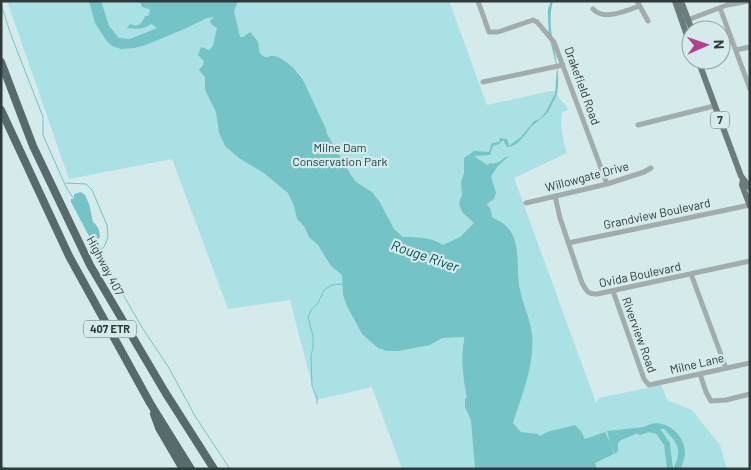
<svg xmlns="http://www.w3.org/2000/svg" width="751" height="470" viewBox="0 0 751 470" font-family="Barlow,sans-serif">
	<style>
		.green { fill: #aae1e4 }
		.water { fill: #73c3c7 }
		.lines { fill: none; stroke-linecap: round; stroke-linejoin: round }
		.stream { stroke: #73c3c7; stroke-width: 1 }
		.river { stroke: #73c3c7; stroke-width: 6 }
		.minor { stroke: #a3acac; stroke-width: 5 }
		.major { stroke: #6c7c7d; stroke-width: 6 }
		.highway { stroke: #586b6c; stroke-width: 8 }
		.labels { text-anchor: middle; stroke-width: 4.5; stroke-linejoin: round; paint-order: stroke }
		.shield { fill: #d5eaeb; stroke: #626f6f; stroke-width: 1 }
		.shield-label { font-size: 11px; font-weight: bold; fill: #313a3a }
		.street-label { font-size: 12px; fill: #313a3a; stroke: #d5eaeb }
		.park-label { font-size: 12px; fill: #153c3e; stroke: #d5eaeb }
		.water-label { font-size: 14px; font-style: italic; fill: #004d51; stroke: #d5eaeb }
	</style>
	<rect width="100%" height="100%" fill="#d5eaeb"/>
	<path class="green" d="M 7,1 L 449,1 L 487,105 L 551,91 L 556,91 C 558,101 565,101 568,110 L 562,112 C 560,126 562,139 567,153 L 514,178 L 596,403 L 599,398 L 661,385 L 668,401 C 680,404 681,406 692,410 L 720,445 L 727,469 L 402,469 L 372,387 L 316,400 L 290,300 L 228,309 L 172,159 L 69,179 Z"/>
	<path class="water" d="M 89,1 L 101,1 L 109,26 L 119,38 L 130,39 L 157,28 L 151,24 C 143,30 136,29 127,28 L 130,24 C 139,28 142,23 145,16 L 148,16 L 150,12 L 149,9 L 142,7 L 140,1 L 238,1 L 234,11 L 240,37 L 243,37 L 250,32 C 253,35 256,39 258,42 C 260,48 257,52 263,56 C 267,59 270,55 274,56 C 287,59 298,72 304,82 L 326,129 L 327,134 L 351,175 L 356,182 L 372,192 L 379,201 L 394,229 L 403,237 C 416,237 432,237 443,245 L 460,237 L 474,223 L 462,212 L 459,203 L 462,195 L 461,182 L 464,173 L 464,158 L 474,151 L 489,152 L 492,143 L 499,142 L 500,138 L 507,139 L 509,146 L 521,137 L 534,121 L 540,119 L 545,113 L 555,94 L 557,68 L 549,36 L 548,17 L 548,9 L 551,1 L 553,1 C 544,34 563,61 557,93 C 556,97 553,102 551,106 C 547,117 537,120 530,128 C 525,135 517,147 507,147 L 503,140 L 499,144 L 493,146 L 490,155 L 474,156 L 487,165 L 490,163 C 498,166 503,157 509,156 L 498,166 L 491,176 L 496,193 L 494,199 L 488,203 L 487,205 L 490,208 L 492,217 C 496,220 501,221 505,225 C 523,241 515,269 520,290 C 523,305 530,318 532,334 C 535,365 522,394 513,423 L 521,432 L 538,434 L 540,436 L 547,432 L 575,425 L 581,431 L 585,439 L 605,432 L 610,442 L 607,431 L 644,427 C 662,415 685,433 685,453 C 685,458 682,464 681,469 L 673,469 C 683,450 678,443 664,429 L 648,429 L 621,440 L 618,443 L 618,451 L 615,454 L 610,443 L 614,454 L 595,463 L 597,469 L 475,469 L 471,420 L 465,407 L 465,399 L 467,397 C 464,384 461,362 463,348 C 463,343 465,342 464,337 L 442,338 L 430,345 L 398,351 L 387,351 L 378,348 L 362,334 L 347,306 L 343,295 L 342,275 L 331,266 L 318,245 L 309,237 L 304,226 L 297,219 L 294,206 L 288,193 L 264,173 L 239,158 L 225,146 L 219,133 L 216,112 L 205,90 L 205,77 L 199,70 L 203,65 L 204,61 L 198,55 L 201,47 L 209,50 L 213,46 L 217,28 L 211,24 L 210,21 L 214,17 L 207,18 L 182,30 L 143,46 L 134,48 L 121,49 L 112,46 L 106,40 L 95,23 Z
		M 81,192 L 85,195 L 89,204 L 93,222 C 97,225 100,230 100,237 L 96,241 L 92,241 L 89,236 L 71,202 L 71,199 L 74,199 L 74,194 Z"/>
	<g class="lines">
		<path class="stream" d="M 1,4 L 11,35 L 43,117 L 43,135 L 66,187 L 74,199
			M 66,183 L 86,184 L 92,190 L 107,225 L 108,237 L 104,247 L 101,249
			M 97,240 L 107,267 L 143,329 L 169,368 L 195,416 L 230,469
			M 317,404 L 317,398 L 312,386 L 311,355 L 313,348 L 313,336 L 308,317 L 311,310 L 318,303 L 324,290 L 332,285 L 343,284
			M 1,466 L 8,469"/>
		<path class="river" d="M 640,432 L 649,429 L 658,431 L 667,444 L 670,469"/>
		<path class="minor" d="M 478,1 L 489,32 L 498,32 L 533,20 L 537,22 L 554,42 L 607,184
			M 637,1 L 648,21
			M 720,8 L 750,89
			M 593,9 C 603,21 626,11 639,6
			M 685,21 L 727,5 L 749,1
			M 736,50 L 750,47
			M 483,82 L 563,65
			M 638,125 L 714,106
			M 555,196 L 560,218 L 582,283 C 586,290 588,295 597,294 L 750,261
			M 526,203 L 607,184 L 644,172 L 651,168
			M 568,243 L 750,205
			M 691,274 L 726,368
			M 613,291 L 644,379 L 649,385 L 750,363
			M 700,374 L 706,392 L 711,401 L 726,400 L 750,394"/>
		<path class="major" d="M 675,1 L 691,47
			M 681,1 L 692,30
			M 698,60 L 741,176 L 750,188
			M 743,179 L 742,185 L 750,206"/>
		<path class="highway" d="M 1,62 L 33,146 L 90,265 L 165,392 L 214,469
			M 1,110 L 69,256 L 150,403 L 191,469
			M 154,414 L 159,428 L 183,469"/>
	</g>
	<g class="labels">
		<g class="shield">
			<rect x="711" y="111.5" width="18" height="17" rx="4"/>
			<rect x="84" y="320.5" width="52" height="17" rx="4"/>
		</g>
		<g class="shield-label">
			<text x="720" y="124">7</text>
			<text x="110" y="333">407 ETR</text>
		</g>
		<g class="street-label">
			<text transform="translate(582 86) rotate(70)" y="4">Drakefield Road</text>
			<text transform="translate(587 177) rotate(-15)" y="4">Willowgate Drive</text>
			<text transform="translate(657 214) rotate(-12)" y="4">Grandview Boulevard</text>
			<text transform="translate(105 266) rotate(62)" y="4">Highway 407</text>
			<text transform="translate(640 275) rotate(-12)" y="4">Ovida Boulevard</text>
			<text transform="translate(639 335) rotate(70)" y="4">Riverview Road</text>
			<text transform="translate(697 364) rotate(-13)" y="4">Milne Lane</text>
		</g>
		<g class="park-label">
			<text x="340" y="152">Milne Dam<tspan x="340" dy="14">Conservation Park</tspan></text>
		</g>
		<g class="water-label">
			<text transform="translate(425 256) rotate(19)" y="5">Rouge River</text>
		</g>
	</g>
	<rect width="751" height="470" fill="none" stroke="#313a3a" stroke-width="5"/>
	<g transform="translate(706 45) rotate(88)"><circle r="24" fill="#d5eaeb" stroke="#93a4a4"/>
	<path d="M0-4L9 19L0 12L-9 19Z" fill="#b83e90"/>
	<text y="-8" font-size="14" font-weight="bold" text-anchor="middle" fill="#313a3a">N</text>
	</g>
</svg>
